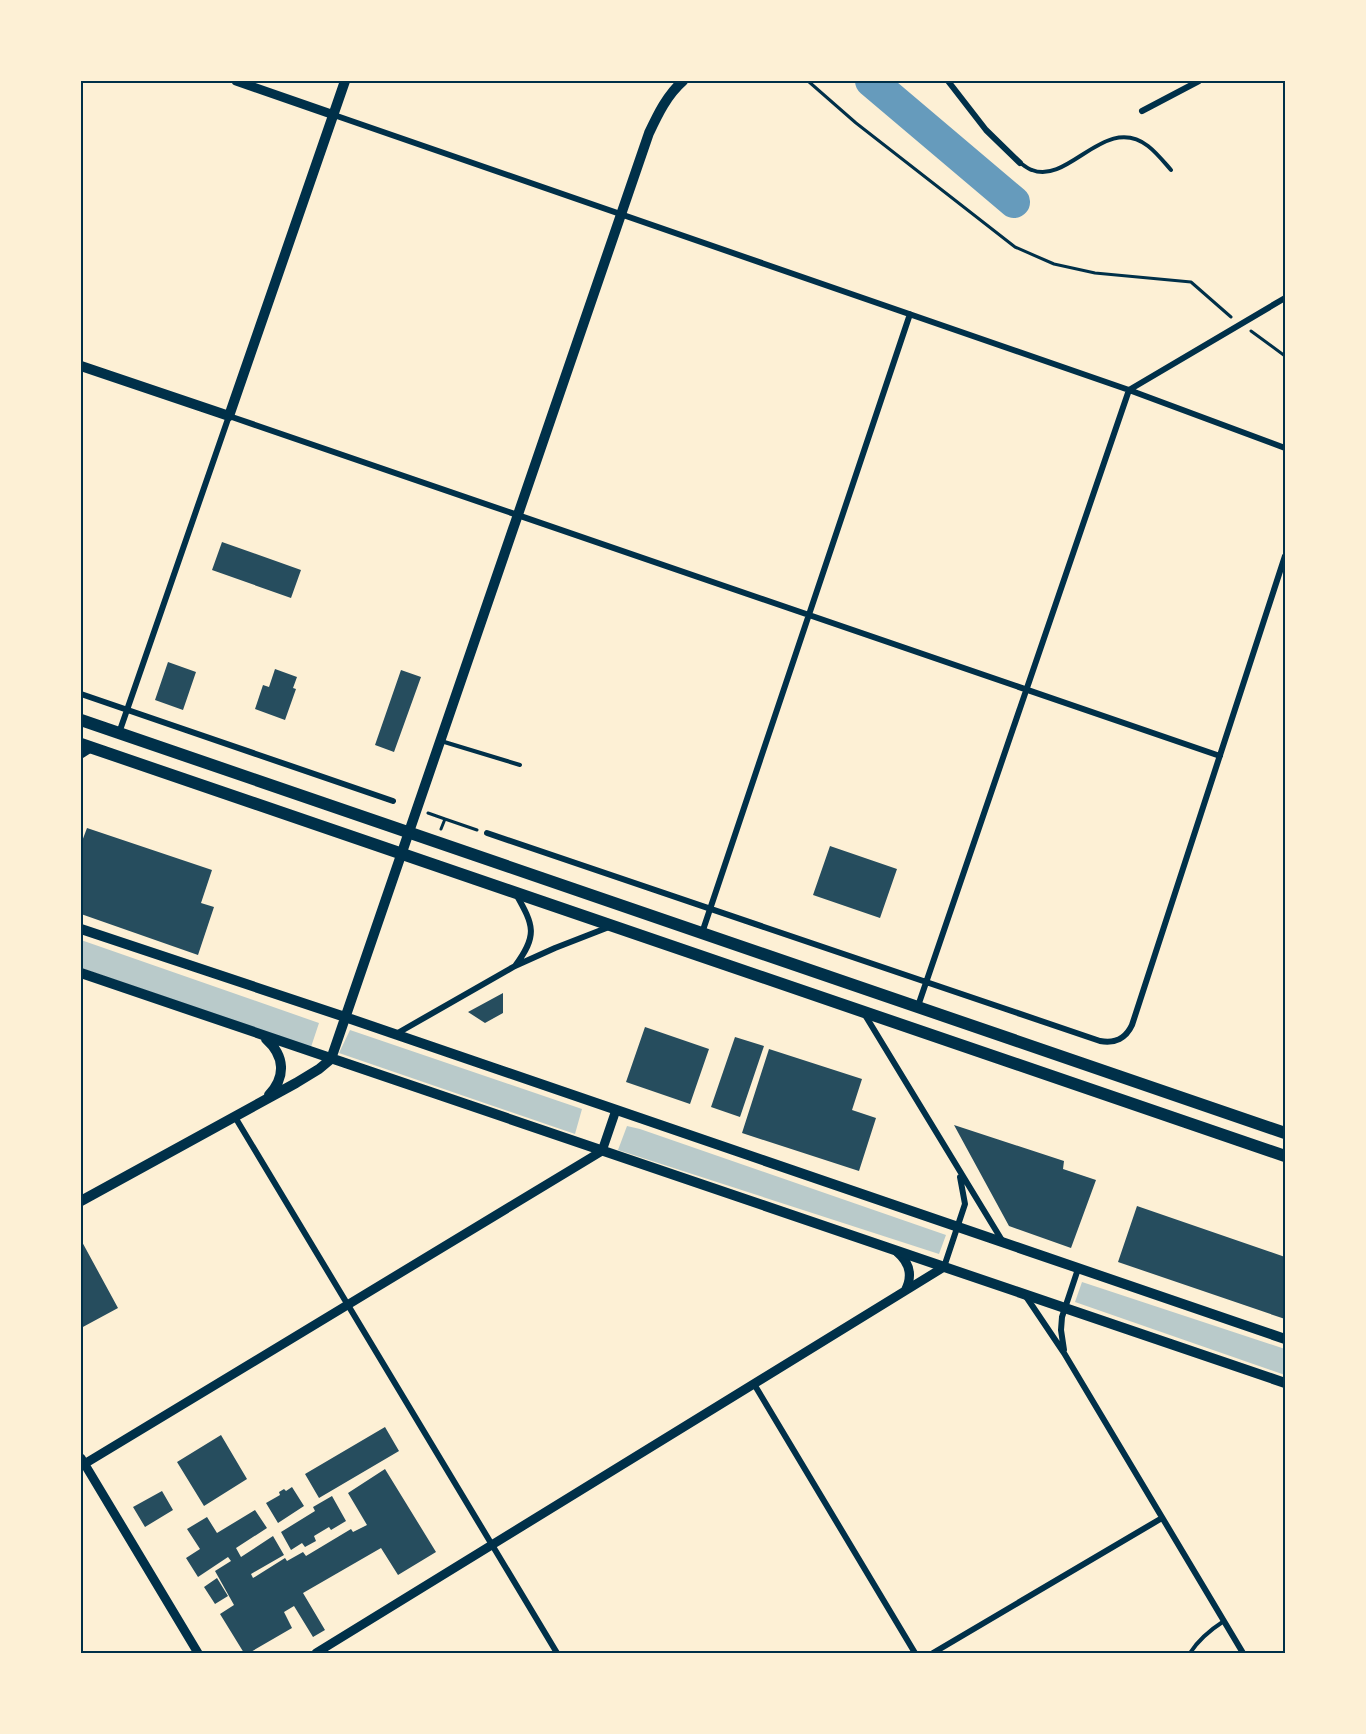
<svg xmlns="http://www.w3.org/2000/svg" width="1366" height="1734" viewBox="0 0 1366 1734" font-family="'Work Sans',sans-serif">
	<style>
		.green { fill: #b9caca }
		.lines { fill: none; stroke-linecap: round; stroke-linejoin: round }
		.river { stroke: #669bbc; stroke-width: 32 }
		.building { fill: #264d5e }
		.path { stroke: #003049; stroke-width: 3 }
		.service { stroke: #003049; stroke-width: 4 }
		.minor { stroke: #003049; stroke-width: 6 }
		.tertiary { stroke: #003049; stroke-width: 9 }
		.secondary { stroke: #003049; stroke-width: 10 }
		.trunk { stroke: #003049; stroke-width: 12 }
		.neatline { fill: none; stroke: #003049; stroke-width: 2 }
	</style>
	<rect width="100%" height="100%" fill="#fdf0d5"/>
	<path class="green" d="M 81,940 L 319,1023 L 311,1047 L 81,968 Z
		M 350,1030 L 582,1109 L 575,1134 L 339,1053 Z
		M 627,1126 L 640,1129 L 946,1235 L 939,1254 L 618,1150 Z
		M 1082,1282 L 1285,1349 L 1285,1375 L 1075,1302 Z"/>
	<g class="lines">
		<path class="river" d="M 871,81 L 1014,202"/>
	</g>
	<path class="building" d="M 222,542 L 301,570 L 291,598 L 212,570 Z
		M 168,662 L 196,672 L 183,710 L 155,700 Z
		M 275,669 L 297,677 L 293,688 L 296,689 L 285,720 L 255,709 L 263,685 L 269,687 Z
		M 401,670 L 421,677 L 394,752 L 375,745 Z
		M 87,828 L 212,870 L 201,903 L 214,907 L 198,955 L 81,914 L 81,844 Z
		M 830,846 L 897,869 L 880,918 L 813,895 Z
		M 503,993 L 503,1013 L 485,1023 L 468,1012 Z
		M 645,1027 L 709,1049 L 690,1104 L 626,1082 Z
		M 735,1037 L 764,1046 L 740,1117 L 711,1107 Z
		M 769,1049 L 862,1079 L 852,1110 L 876,1118 L 859,1171 L 742,1133 Z
		M 954,1125 L 1064,1161 L 1063,1169 L 1096,1180 L 1071,1248 L 1009,1226 Z
		M 1137,1206 L 1285,1257 L 1285,1319 L 1118,1262 Z
		M 81,1240 L 118,1308 L 81,1328 Z
		M 385,1427 L 399,1451 L 319,1498 L 305,1474 Z
		M 221,1435 L 247,1479 L 204,1506 L 177,1462 Z
		M 385,1469 L 436,1552 L 398,1575 L 381,1548 L 303,1593 L 325,1630 L 313,1637 L 294,1606 L 284,1612 L 292,1628 L 249,1653 L 244,1653 L 220,1614 L 234,1605 L 215,1571 L 231,1561 L 228,1557 L 198,1577 L 186,1558 L 200,1549 L 187,1529 L 207,1517 L 217,1533 L 255,1510 L 267,1528 L 236,1548 L 241,1557 L 273,1536 L 284,1555 L 251,1574 L 253,1578 L 285,1558 L 287,1561 L 303,1552 L 306,1556 L 351,1529 L 353,1532 L 367,1525 L 348,1493 Z
		M 292,1487 L 304,1506 L 278,1523 L 266,1503 L 280,1495 L 279,1492 L 284,1489 L 286,1491 Z
		M 162,1491 L 173,1510 L 145,1527 L 133,1507 Z
		M 332,1496 L 346,1521 L 331,1530 L 329,1527 L 314,1536 L 316,1541 L 305,1547 L 302,1543 L 291,1550 L 281,1532 L 315,1511 L 313,1507 Z
		M 217,1578 L 228,1596 L 215,1604 L 204,1587 Z"/>
	<g class="lines">
		<path class="path" d="M 808,81 L 856,123 L 1015,247 L 1054,264 L 1095,273 L 1191,282 L 1231,317
			M 1251,331 L 1285,356
			M 428,813 L 445,819 L 441,829
			M 445,819 L 477,830"/>
		<path class="service" d="M 1020,163 C 1024,165 1028,169 1032,170 C 1069,185 1105,113 1148,146 C 1157,153 1164,162 1171,170
			M 441,741 L 520,765
			M 1190,1653 C 1199,1639 1210,1630 1224,1621"/>
		<path class="minor" d="M 948,81 L 986,130 L 1020,163
			M 1142,111 L 1199,81
			M 334,115 L 1129,390 L 1285,448
			M 1129,390 L 1285,298
			M 81,694 L 393,801
			M 119,733 L 229,416 L 1220,756
			M 487,833 L 1100,1041 C 1115,1044 1126,1038 1132,1025 L 1285,556
			M 702,933 L 910,314
			M 515,966 C 538,935 534,926 516,894
			M 918,1006 L 1129,390
			M 865,1015 L 1003,1242
			M 396,1034 L 515,966 L 555,948 L 609,927
			M 235,1117 L 557,1653
			M 944,1267 L 965,1204 L 960,1177
			M 1025,1295 L 1064,1353 L 1243,1653
			M 1064,1350 L 1061,1330 L 1062,1317 L 1078,1269
			M 754,1384 L 915,1653
			M 933,1653 L 1162,1518"/>
		<path class="tertiary" d="M 236,81 L 334,115
			M 81,754 L 92,747
			M 897,1252 C 910,1263 913,1276 905,1291
			M 81,1458 L 198,1653
			M 81,1466 L 602,1151 L 616,1110
			M 316,1653 L 944,1267"/>
		<path class="secondary" d="M 81,366 L 229,416 L 345,81
			M 81,929 L 345,1017 L 1285,1339
			M 81,973 L 1285,1383
			M 266,1039 C 285,1056 286,1077 269,1095
			M 81,1201 L 296,1083 L 319,1069 L 331,1059 L 649,133 C 658,114 667,95 683,81"/>
		<path class="trunk" d="M 81,720 L 1285,1133
			M 81,744 L 1285,1156"/>
	</g>
	<rect width="1366" height="1734" fill="none" stroke="#fdf0d5" stroke-width="165"/>
	<rect x="82" y="82" width="1202" height="1570" class="neatline"/>
</svg>
